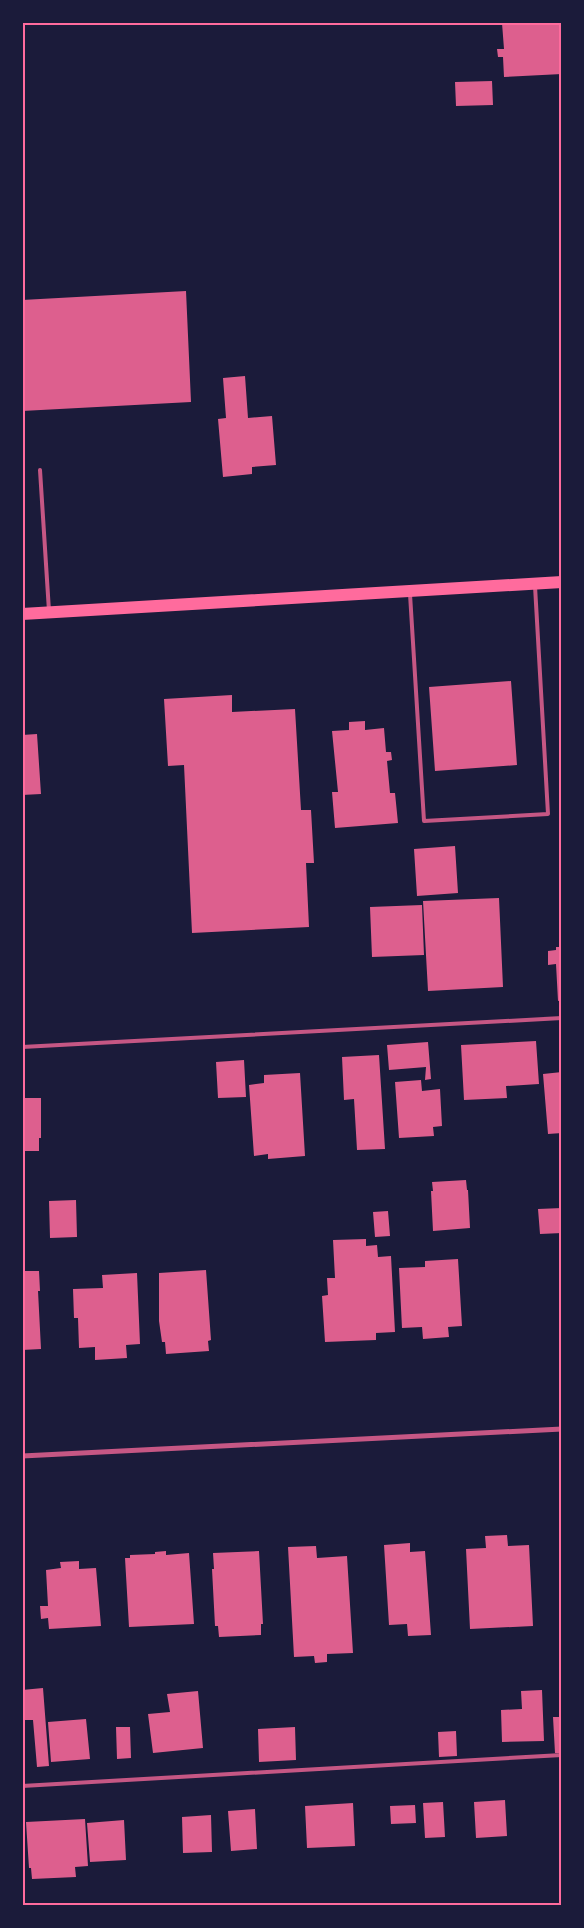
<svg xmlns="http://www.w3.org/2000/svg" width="584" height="1928" viewBox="0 0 584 1928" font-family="Helvetica,sans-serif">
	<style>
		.building { fill: #dd5f8e }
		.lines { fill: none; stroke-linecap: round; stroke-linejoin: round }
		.service { stroke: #c65784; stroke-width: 4 }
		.minor { stroke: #c65784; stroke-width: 5 }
		.primary { stroke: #ff6b9d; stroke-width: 12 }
		.neatline { fill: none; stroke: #ff6b9d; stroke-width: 2 }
	</style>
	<rect width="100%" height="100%" fill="#1b1b3a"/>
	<path class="building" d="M 562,22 L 562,74 L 504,77 L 503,57 L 498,57 L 497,49 L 504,49 L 502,23 Z
		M 492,81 L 493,105 L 456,106 L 455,82 Z
		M 186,291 L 191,402 L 22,411 L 22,300 Z
		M 245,376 L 248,418 L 272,416 L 276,465 L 252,467 L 252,474 L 223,477 L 218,419 L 226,418 L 223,378 Z
		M 511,681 L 517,765 L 435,771 L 429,687 Z
		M 232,695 L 232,712 L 295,709 L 301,810 L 311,810 L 314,863 L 306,863 L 309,927 L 192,933 L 184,765 L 168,766 L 164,699 Z
		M 365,721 L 365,730 L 384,728 L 386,752 L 391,752 L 392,760 L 387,761 L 390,793 L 395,793 L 398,823 L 335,828 L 332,792 L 338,792 L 332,731 L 349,730 L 349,722 Z
		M 37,734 L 41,794 L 22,795 L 22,735 Z
		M 455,846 L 458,893 L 417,896 L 414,849 Z
		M 499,898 L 503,987 L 428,991 L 423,901 Z
		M 422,905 L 424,955 L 372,957 L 370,907 Z
		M 556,947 L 562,947 L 562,1000 L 558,1001 L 556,964 L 548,965 L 548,951 L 556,950 Z
		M 536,1041 L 539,1084 L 506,1086 L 507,1098 L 464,1100 L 461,1045 Z
		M 428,1042 L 431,1079 L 425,1080 L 426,1067 L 389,1070 L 387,1045 Z
		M 379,1055 L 385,1149 L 357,1150 L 354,1099 L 344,1100 L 342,1057 Z
		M 244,1060 L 246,1097 L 218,1098 L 216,1062 Z
		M 562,1072 L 562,1133 L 548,1134 L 543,1074 Z
		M 300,1073 L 305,1156 L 268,1159 L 268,1154 L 254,1156 L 249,1085 L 264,1083 L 264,1075 Z
		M 421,1080 L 422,1091 L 440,1089 L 442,1126 L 433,1127 L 434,1136 L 399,1138 L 395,1082 Z
		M 22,1098 L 41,1098 L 41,1138 L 39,1138 L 39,1151 L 22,1151 Z
		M 466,1180 L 467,1190 L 468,1190 L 470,1228 L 433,1231 L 431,1191 L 433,1191 L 432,1182 Z
		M 76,1200 L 77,1237 L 50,1238 L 49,1201 Z
		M 562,1208 L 562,1233 L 540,1234 L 538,1209 Z
		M 388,1211 L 390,1236 L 375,1237 L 373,1212 Z
		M 366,1239 L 366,1246 L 377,1245 L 378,1257 L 391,1256 L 395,1332 L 376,1333 L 376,1340 L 325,1342 L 322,1296 L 328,1295 L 327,1278 L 335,1278 L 333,1240 Z
		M 458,1259 L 462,1326 L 448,1327 L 449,1337 L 423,1339 L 422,1327 L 402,1328 L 399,1268 L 425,1267 L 425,1261 Z
		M 206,1270 L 211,1340 L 208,1341 L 209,1351 L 166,1354 L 165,1342 L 162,1342 L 159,1321 L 159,1273 Z
		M 22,1271 L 39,1271 L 40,1291 L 38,1291 L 41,1349 L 22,1350 Z
		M 137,1273 L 140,1344 L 126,1345 L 127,1358 L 95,1360 L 95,1347 L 79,1348 L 78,1318 L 74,1318 L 73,1289 L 103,1288 L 102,1275 Z
		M 507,1535 L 508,1546 L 529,1545 L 533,1626 L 470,1629 L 466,1549 L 486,1548 L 485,1536 Z
		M 410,1543 L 410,1552 L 425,1551 L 431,1635 L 408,1636 L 407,1624 L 389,1625 L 384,1545 Z
		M 316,1546 L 317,1558 L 347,1556 L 353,1653 L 327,1654 L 327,1662 L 315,1663 L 314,1656 L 294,1657 L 288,1547 Z
		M 166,1551 L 166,1555 L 189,1553 L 194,1624 L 129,1627 L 125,1558 L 130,1558 L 130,1555 L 155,1554 L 155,1552 Z
		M 259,1551 L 263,1624 L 261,1624 L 261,1635 L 219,1637 L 218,1626 L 215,1626 L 212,1569 L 214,1569 L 213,1553 Z
		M 79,1561 L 79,1569 L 96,1568 L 101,1626 L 49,1629 L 48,1618 L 41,1619 L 40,1606 L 48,1606 L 46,1570 L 61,1568 L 60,1562 Z
		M 43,1688 L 49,1766 L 37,1767 L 33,1720 L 22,1720 L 22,1690 Z
		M 542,1690 L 544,1741 L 502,1742 L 501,1710 L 522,1709 L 521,1691 Z
		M 198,1691 L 203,1748 L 153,1753 L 148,1714 L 170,1712 L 167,1694 Z
		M 553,1717 L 562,1717 L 562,1753 L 555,1753 Z
		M 86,1719 L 90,1759 L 51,1762 L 48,1722 Z
		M 116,1727 L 130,1727 L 131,1758 L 117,1759 Z
		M 295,1727 L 296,1760 L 259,1762 L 258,1729 Z
		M 456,1731 L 457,1756 L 439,1757 L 438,1732 Z
		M 505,1800 L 507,1836 L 476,1838 L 474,1802 Z
		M 443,1802 L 445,1837 L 425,1838 L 423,1803 Z
		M 353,1803 L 355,1846 L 307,1848 L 305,1806 Z
		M 415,1805 L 416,1823 L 391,1824 L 390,1806 Z
		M 255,1809 L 257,1849 L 231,1851 L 228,1811 Z
		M 211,1815 L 212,1852 L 183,1853 L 182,1817 Z
		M 85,1819 L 88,1866 L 75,1867 L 76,1877 L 32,1879 L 31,1868 L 29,1868 L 26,1822 Z
		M 124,1820 L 126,1860 L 90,1862 L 87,1823 Z"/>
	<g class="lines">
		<path class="service" d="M 40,470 L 49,611
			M 410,594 L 424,821 L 548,814 L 535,586
			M 22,1047 L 562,1018
			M 22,1786 L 562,1755"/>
		<path class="minor" d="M 22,1456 L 562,1429"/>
		<path class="primary" d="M 22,614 L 562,582"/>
	</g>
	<rect width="584" height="1928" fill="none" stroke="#1b1b3a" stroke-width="48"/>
	<rect x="24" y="24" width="536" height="1880" class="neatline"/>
</svg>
